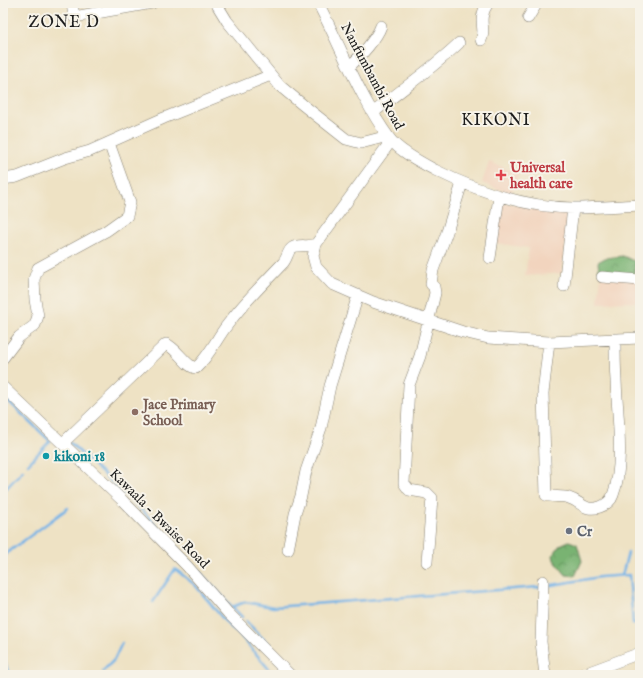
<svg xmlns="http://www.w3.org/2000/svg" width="643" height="678" viewBox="0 0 643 678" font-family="'IM FELL English',serif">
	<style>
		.built { fill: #f2d4be }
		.forest { fill: url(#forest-crowns); stroke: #4a6847 }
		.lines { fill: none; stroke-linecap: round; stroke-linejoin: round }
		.stream { stroke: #74b3e7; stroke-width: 2.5 }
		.minor-casing { stroke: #857f70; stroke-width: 12 }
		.minor { stroke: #fff; stroke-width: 11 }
		.health-dot { fill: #e0444e; stroke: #f7f3e8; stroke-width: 1.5 }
		.education-dot { fill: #8d6e63; stroke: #f7f3e8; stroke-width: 1.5 }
		.culture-dot { fill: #0f9aa8; stroke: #f7f3e8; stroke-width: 1.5 }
		.worship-dot { fill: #6b7280; stroke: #f7f3e8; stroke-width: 1.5 }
		.labels { text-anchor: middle; stroke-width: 4; stroke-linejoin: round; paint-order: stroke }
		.street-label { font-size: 14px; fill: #1c1c1c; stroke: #f7f3e8 }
		.health-label { font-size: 14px; font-weight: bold; fill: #be3a42; stroke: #f7f3e8; text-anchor: start }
		.education-label { font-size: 14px; font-weight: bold; fill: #785e54; stroke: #f7f3e8; text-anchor: start }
		.culture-label { font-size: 14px; font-weight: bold; fill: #0d838f; stroke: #f7f3e8; text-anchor: start }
		.worship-label { font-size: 14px; font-weight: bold; fill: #5b616d; stroke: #f7f3e8; text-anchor: start }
		.quarter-label { font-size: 16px; letter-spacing: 1px; fill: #1c1c1c; stroke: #f7f3e8 }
	</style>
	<defs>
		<pattern id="forest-crowns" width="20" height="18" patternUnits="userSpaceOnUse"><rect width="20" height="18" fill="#79b372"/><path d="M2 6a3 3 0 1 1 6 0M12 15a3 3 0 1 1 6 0" fill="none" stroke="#62915d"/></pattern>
	</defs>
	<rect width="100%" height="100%" fill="#f7f3e8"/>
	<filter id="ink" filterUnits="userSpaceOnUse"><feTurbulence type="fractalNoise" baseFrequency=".025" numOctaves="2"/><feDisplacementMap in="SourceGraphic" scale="8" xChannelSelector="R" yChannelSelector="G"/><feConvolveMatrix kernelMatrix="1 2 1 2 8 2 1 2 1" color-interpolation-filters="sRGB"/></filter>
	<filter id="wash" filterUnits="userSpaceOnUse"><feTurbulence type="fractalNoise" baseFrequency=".012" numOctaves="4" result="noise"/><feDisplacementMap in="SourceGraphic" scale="16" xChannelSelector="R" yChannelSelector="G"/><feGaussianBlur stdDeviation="0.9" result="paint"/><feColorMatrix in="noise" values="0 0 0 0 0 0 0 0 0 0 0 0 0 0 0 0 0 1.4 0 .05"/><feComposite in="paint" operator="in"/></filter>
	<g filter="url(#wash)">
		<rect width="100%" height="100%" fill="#eee2c4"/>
		<path class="built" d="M 489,162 L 519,173 L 511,194 L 482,183 Z
			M 500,202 L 570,212 L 562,273 L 525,276 L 529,248 L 495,243 Z
			M 640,235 L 640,302 L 598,303 L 601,275 L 633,277 Z"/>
		<path class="forest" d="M 623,256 L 636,262 L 633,278 L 601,275 L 599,272 L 598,262 L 605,258 Z
			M 569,541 L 577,544 L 582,561 L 575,576 L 566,575 L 554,560 L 553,555 L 560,545 Z"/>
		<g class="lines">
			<path class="stream" d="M 3,396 L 50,441 L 28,464
				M 69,442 L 144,512 L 168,539
				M 3,492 L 23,470
				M 171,542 L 242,617
				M 3,556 L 68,508
				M 622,575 L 628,553
				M 546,586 L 600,577 L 629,575 L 633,624 L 640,622
				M 153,602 L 175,569 L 195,585 L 228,625 L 240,635 L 268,668
				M 232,607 L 245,602 L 273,607 L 539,587
				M 246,621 L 279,655
				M 3,655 L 9,675
				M 284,659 L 300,675
				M 609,670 L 623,665
				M 103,671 L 114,660 L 122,643"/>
		</g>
	</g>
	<g filter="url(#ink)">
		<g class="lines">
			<defs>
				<path id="minor" d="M 72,3 L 74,17 L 152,3
					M 216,3 L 227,21 L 280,86 L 303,105 L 346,139 L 361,143 L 388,136
					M 318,3 C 341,47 361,100 390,139 C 399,151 422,163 435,170 C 479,192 524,207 573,208 C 596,208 618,206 640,205
					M 528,18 L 537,3
					M 481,40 C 487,29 476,21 488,3
					M 350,66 C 360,57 377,38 381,26
					M 373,113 C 402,89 433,68 459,43
					M 391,141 L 316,244 L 313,256 L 316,267 L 332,284 L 373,302 L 463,332 L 488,338 L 549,342 L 640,338
					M 3,179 L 17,177 L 65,158 L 90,151 L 164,118 L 271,75
					M 490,258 L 499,197
					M 602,277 L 640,280
					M 564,286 L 573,208
					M 549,342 L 543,393 L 546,495 C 552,498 562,495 569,498 C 582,502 584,512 600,507 C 605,505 611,501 613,495 C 625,465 617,412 616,380 C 615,366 615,353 615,340
					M 3,358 L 19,337 L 35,325 L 38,316 L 35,300 L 34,279 L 38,268 L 106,231 L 127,216 L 130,202 L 109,143
					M 3,387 L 123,501 L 187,566 L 228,613 L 290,675
					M 65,446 L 66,440 L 166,344 C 177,348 186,367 196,368 C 210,355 216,339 228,324 C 244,302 264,283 283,263 C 287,259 288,250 292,248 C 300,243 308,248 316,244
					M 288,550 L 295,514 L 301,496 L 306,471 L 321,428 L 330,386 L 358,295
					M 427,562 L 432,498 L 427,493 L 409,490 L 404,483 L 409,385 L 420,356 L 435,293 L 434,287 L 431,284 L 433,270 L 447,232 L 462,183
					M 543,581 L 541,642 L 545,675
					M 581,675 L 640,653"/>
			</defs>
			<use href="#minor" class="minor-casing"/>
			<use href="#minor" class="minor"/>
		</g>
	</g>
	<path class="health-dot" d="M499 169h4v4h4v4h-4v4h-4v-4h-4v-4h4z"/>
	<circle class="education-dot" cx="135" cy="412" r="4"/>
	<circle class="culture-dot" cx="46" cy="456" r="4"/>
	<circle class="worship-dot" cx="569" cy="531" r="4"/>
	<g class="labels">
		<g class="street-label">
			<text transform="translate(373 76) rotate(62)" y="5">Nanfumbambi Road</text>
			<text transform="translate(160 518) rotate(45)" y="5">Kawaala - Bwaise Road</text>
		</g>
		<g class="health-label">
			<text x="510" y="172">Universal<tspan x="510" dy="16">health care</tspan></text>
		</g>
		<g class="education-label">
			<text x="143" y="409">Jace Primary<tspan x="143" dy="16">School</tspan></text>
		</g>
		<g class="culture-label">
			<text x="54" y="461">kikoni 18</text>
		</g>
		<g class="worship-label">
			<text x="577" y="536">Cr</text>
		</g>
		<g class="quarter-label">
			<text x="64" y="27">ZONE D</text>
			<text x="496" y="125">KIKONI</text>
		</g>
	</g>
	<rect width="643" height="678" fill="none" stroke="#f7f3e8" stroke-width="16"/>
</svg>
